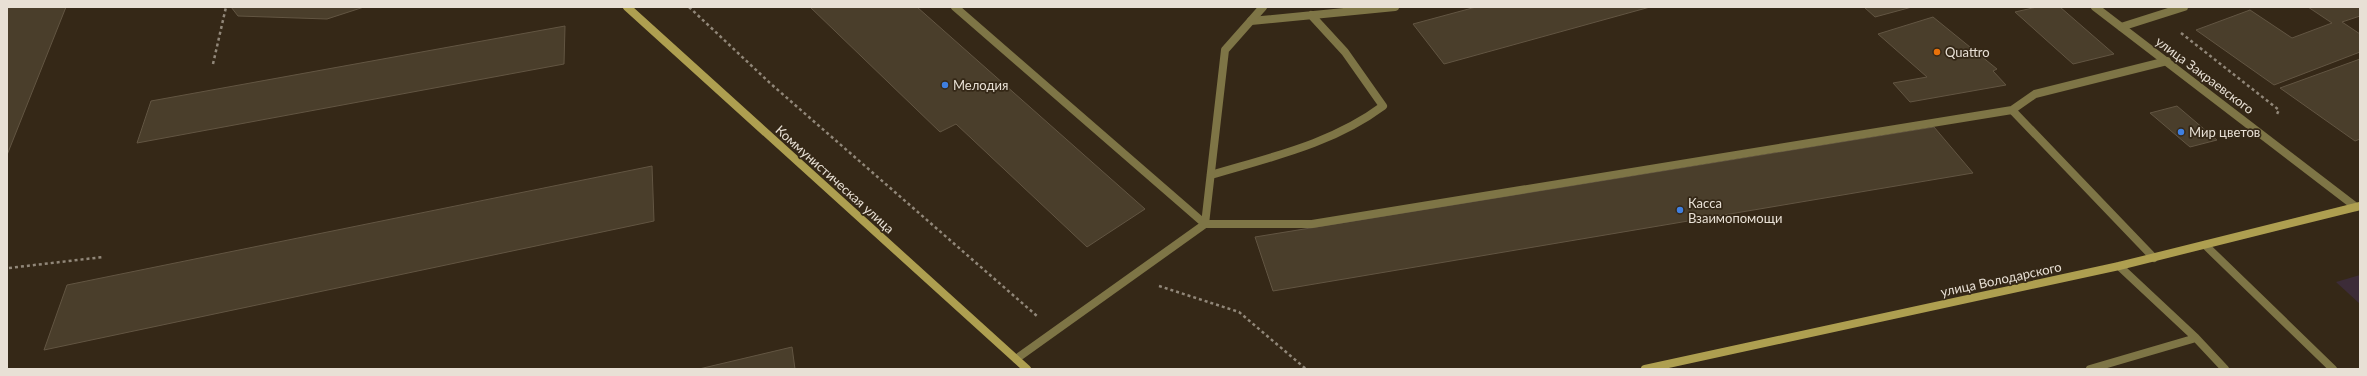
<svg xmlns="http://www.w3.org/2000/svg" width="2367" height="376" viewBox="0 0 2367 376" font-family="Lato,sans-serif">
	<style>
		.commercial { fill: #3c2c38 }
		.building { fill: #4a3e2b; stroke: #625542 }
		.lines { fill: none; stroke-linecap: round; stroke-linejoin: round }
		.path { stroke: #918779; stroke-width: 2.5; stroke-dasharray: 3 3; stroke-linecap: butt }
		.service { stroke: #7e7546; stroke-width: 8 }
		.minor { stroke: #7e7546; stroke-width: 8 }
		.tertiary { stroke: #7e7546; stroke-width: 8 }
		.secondary { stroke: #ae9f50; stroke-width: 8 }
		.food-dot { fill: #e8710a; stroke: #352817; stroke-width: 1.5 }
		.shop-dot { fill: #3f7fe0; stroke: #352817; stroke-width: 1.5 }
		.labels { text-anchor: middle; stroke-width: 3.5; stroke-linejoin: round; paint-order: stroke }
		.poi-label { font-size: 13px; fill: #e8e0d5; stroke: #352817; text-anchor: start }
		.street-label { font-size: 13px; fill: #e8e0d5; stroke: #352817 }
	</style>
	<rect width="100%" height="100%" fill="#352817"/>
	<path class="commercial" d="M 2360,275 L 2360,304 L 2336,282 Z"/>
	<path class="building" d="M 14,7 L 66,7 L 7,155 L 7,8 Z
		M 231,7 L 364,7 L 327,19 L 238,16 Z
		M 810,7 L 917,7 L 1145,209 L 1087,247 L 956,124 L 940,132 Z
		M 1476,7 L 1650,7 L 1444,64 L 1413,24 Z
		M 1864,7 L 1912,7 L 1875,17 Z
		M 2037,7 L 2060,7 L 2114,54 L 2073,64 L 2015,12 Z
		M 2308,7 L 2360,7 L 2360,16 L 2342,22 L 2360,34 L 2360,52 L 2274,85 L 2196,30 L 2250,10 L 2292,38 L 2332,23 Z
		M 1933,17 L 1997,69 L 1993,71 L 2006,85 L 1910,102 L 1893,83 L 1927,77 L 1878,34 Z
		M 565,26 L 564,64 L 137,143 L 151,101 Z
		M 2360,59 L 2360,139 L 2355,141 L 2280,88 Z
		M 2177,106 L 2217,140 L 2190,147 L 2150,113 Z
		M 1934,127 L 1973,173 L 1273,291 L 1255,237 Z
		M 652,166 L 654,221 L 44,350 L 67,285 Z
		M 792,347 L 795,369 L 699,369 Z"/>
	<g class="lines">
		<path class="path" d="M 689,7 L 771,84 L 1037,316
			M 2181,33 L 2279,110 L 2276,116
			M 213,64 L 226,7
			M 9,268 L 103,257
			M 1159,286 L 1239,312 L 1306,369"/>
		<path class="service" d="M 955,7 L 1205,224 L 1312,224 L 2012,110 L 2154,258
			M 1251,21 L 1395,7
			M 2121,27 L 2184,7
			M 2012,110 L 2035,94 L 2167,61
			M 1211,175 C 1271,157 1332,144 1383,106 L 1345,52 L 1311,15
			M 2205,245 L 2333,369
			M 2119,266 L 2196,338 L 2225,369
			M 2090,369 L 2196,338"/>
		<path class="minor" d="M 1016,359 L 1205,224 L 1225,50 L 1263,7"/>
		<path class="tertiary" d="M 2095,7 L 2356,207"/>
		<path class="secondary" d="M 627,7 L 1027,369
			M 1645,369 L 2119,266 L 2360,206"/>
	</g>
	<circle class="food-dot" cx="1937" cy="52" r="4"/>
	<g class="shop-dot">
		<circle cx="945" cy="85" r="4"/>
		<circle cx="2181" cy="132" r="4"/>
		<circle cx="1680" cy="210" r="4"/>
	</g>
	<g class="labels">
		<g class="poi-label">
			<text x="1945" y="57">Quattro</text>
			<text x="953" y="90">Мелодия</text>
			<text x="2189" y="137">Мир цветов</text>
			<text x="1688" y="208">Касса<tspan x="1688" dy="15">Взаимопомощи</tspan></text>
		</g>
		<g class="street-label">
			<text transform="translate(2205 75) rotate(37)" y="5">улица Закраевского</text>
			<text transform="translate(835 179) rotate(42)" y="5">Коммунистическая улица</text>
			<text transform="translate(2001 279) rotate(-12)" y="5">улица Володарского</text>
		</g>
	</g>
	<rect width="2367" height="376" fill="none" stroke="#e8e0d5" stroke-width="16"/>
</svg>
